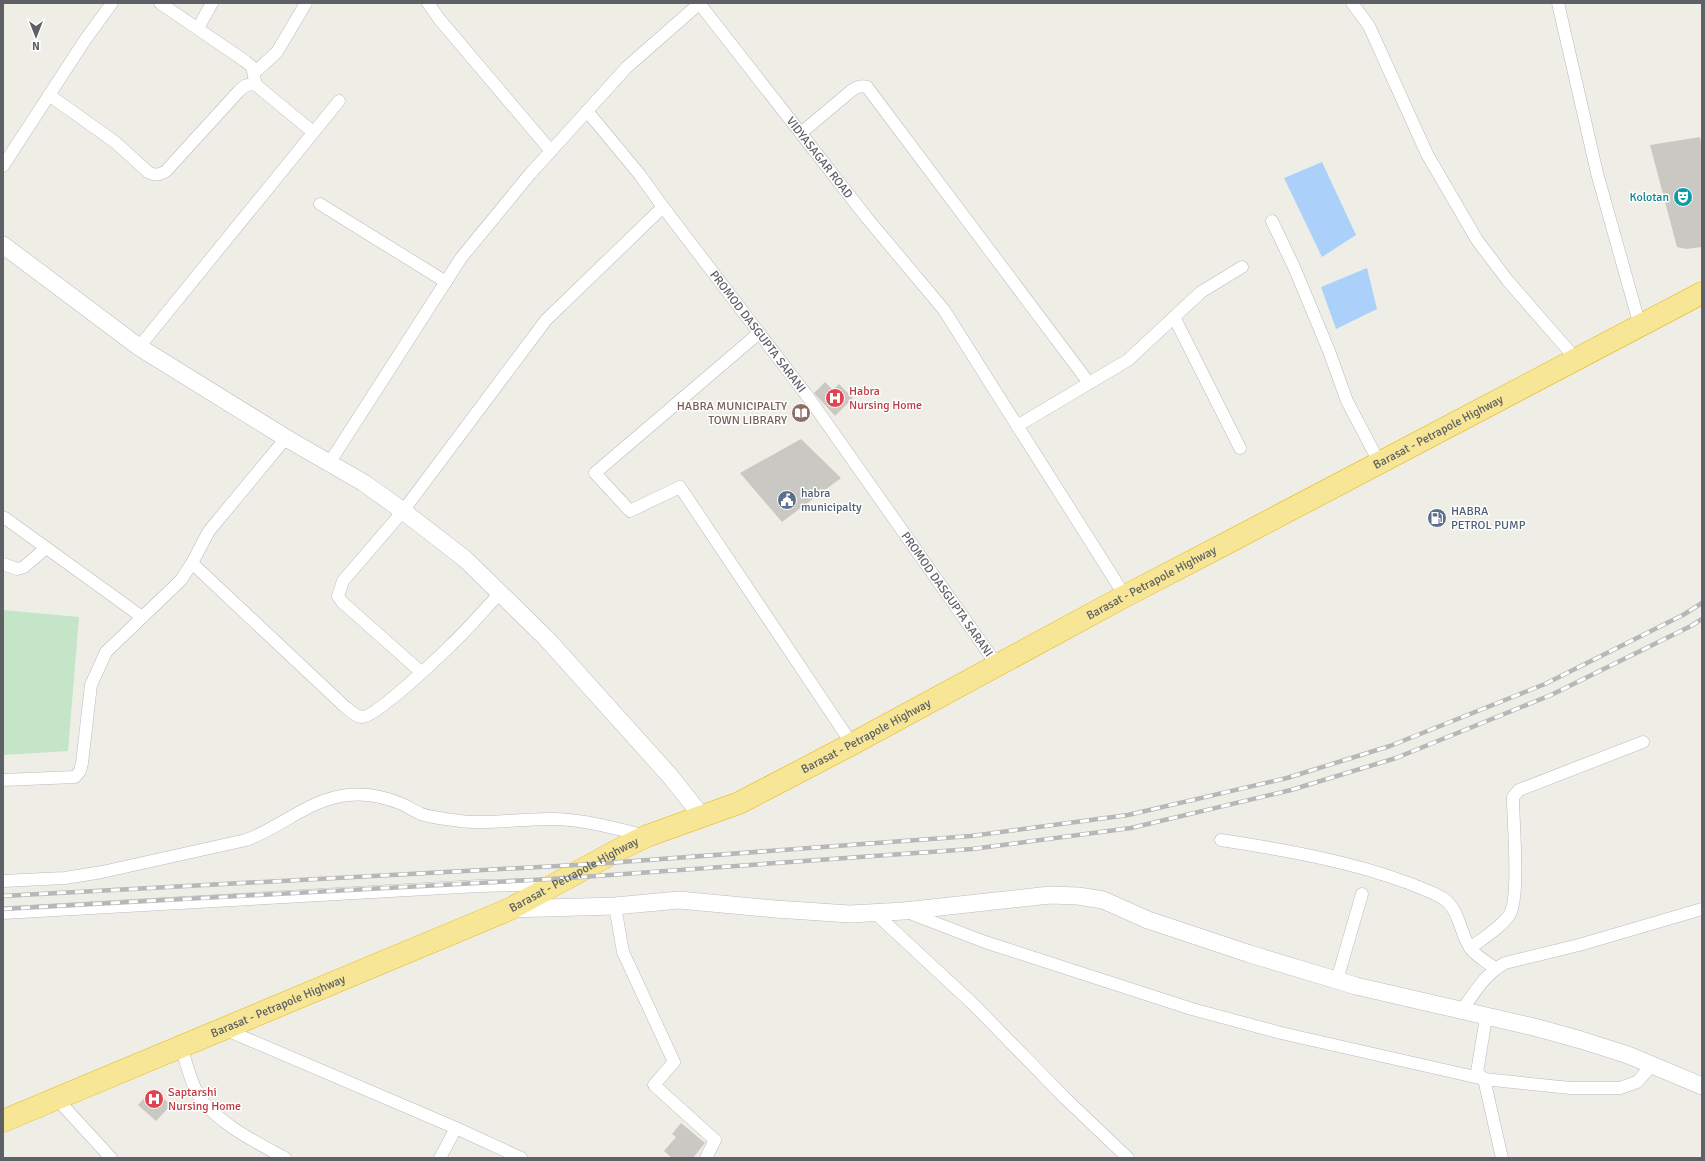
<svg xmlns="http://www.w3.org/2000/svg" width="1705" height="1161" viewBox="0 0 1705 1161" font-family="Signika,sans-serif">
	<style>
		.green { fill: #c4e5c7 }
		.water { fill: #abd1fa }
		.building { fill: #cac8c2 }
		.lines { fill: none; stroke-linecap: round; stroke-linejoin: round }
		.street-casing { stroke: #b8babf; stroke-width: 13 }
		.secondary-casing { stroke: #b9bbc1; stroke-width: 18 }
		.highway-casing { stroke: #e7b50e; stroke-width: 23 }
		.street { stroke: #fff; stroke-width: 12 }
		.secondary { stroke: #fff; stroke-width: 17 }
		.highway { stroke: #f7e695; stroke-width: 22 }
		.rail-casing { stroke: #b6b7b7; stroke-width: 4.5 }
		.rail { stroke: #fff; stroke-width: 3; stroke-dasharray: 9; stroke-linecap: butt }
		.labels { text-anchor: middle; stroke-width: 3; stroke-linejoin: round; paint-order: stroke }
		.street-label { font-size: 12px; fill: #5d6065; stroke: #fff }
		.culture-label { font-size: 12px; fill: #0d838f; stroke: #fff; text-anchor: end }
		.health-label { font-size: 12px; fill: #be3a42; stroke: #fff; text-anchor: start }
		.education-label { font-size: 12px; fill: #785e54; stroke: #fff; text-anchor: end }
		.service-label { font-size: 12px; fill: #4e5e75; stroke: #fff; text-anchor: start }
	</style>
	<rect width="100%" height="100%" fill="#efeee6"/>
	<path class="green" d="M 3,610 L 79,617 L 68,751 L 3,755 Z"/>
	<path class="water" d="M 1322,162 L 1356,235 L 1322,257 L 1284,178 Z
		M 1367,268 L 1377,309 L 1336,329 L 1321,287 Z"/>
	<path class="building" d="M 1700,137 L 1702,147 L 1702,247 L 1686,249 L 1677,247 L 1650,145 Z
		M 825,382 L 833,390 L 839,384 L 853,398 L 835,416 L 814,393 Z
		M 801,439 L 841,478 L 782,522 L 740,473 Z
		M 153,1089 L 171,1105 L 156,1121 L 138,1105 Z
		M 681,1123 L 705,1143 L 693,1158 L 672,1158 L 664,1151 L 676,1137 L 672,1134 Z"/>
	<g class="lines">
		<defs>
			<g id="street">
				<path d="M 160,3 L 245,61 L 252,67 L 256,85"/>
				<path d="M 428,3 L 440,20 L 551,151"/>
				<path id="s1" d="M 699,3 L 867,218 L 944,310 L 1125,596"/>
				<path d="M 1352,3 L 1369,26 L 1427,154 L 1477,240 L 1508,281 L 1576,359"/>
				<path d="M 1558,3 L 1597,173 L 1640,326"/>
				<path d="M 198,28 L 212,3"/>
				<path d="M 254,73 L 277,52 L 306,3"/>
				<path d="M 49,95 L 115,142 L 148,172 C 156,176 159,175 166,171 L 238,92 C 244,86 247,83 256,85 L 313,132"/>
				<path id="s2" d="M 587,111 L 640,175 L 663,207 L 811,401 L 997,665"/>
				<path d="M 801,133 L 851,91 C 856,87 861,85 867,87 L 1089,383"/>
				<path d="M 3,166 L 85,40 L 112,3"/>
				<path d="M 320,204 L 446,282"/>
				<path d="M 1272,221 L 1294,267 L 1329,351 L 1347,401 L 1379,462"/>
				<path d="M 1174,317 L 1240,448"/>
				<path d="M 759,333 L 595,473 L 630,511 L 680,487 L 852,744"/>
				<path d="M 139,347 L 339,101"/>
				<path d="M 1017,426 L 1128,360 L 1201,292 L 1242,267"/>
				<path d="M 330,462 L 461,258 L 530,174 L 627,67 L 700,3"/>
				<path d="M 5,518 L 142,617"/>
				<path d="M 192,563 L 342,704 C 348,709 354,716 362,717 C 376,717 439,657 452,644 C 469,628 484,610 500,593"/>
				<path d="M 3,564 L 17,569 L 24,567 L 46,548"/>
				<path d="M 421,672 L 342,602 L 338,596 L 343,581 L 403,511 L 546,320 L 663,207"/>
				<path d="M 3,780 L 75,777 L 80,771 L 82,763 L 91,685 L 106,652 L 181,580 L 192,563 L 209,531 L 286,438"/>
				<path d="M 1221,840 C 1285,850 1350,861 1411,884 C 1422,889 1434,892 1444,899 C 1460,910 1460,935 1471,949 C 1477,957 1487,962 1495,968"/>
				<path d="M 3,881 L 65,878 L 102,872 L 246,840 C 282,827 309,799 348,795 C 367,793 385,797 402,804 C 408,807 414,811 421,814 C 433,818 447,819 460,821 C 489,825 524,818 554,819 C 586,820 615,828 646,836"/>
				<path d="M 615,906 L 623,952 L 674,1062 L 654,1085 L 715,1140 L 706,1158"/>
				<path d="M 907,912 L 985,942 L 1192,1009 L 1281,1033 L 1484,1079 L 1570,1088 L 1620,1088 L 1637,1082 L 1652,1065"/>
				<path d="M 3,913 L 479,886 L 524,885 L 544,888"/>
				<path d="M 875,913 L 972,1003 L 1066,1099 L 1128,1158"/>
				<path d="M 1470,948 C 1482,939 1502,927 1510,914 C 1520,895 1513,822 1513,797 L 1519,790 L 1643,742"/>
				<path d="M 1337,980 L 1362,894"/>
				<path d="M 1462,1010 C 1475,992 1485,974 1505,963 L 1579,945 L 1702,909"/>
				<path d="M 1485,1024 L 1477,1072 L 1484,1079 L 1502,1158"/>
				<path d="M 224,1029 L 456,1128 L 521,1158"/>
				<path d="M 181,1047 C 187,1064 191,1085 201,1099 C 222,1126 256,1142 285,1158"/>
				<path d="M 57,1099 L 111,1158"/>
				<path d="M 440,1158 L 456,1128"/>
			</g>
			<path id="secondary" d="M 3,245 L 139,347 L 286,438 L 364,483 L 403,511 L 465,559 L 546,638 L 670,776 L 701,815
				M 510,909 L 615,906 L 679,900 L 775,909 L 850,914 L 904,911 L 1050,895 L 1078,896 L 1103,900 L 1148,920 L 1250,954 L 1356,986 L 1534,1027 L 1581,1040 L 1628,1055 L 1702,1086"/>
			<g id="highway">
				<path id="s3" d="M 3,1121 L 510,909 L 622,848 L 647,836 L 739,803 L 764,790 L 852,744 L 1125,596 L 1227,543 L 1702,293"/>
			</g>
		</defs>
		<use href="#street" class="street-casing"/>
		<use href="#secondary" class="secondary-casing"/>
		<use href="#highway" class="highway-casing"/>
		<use href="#street" class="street"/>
		<use href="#secondary" class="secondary"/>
		<use href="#highway" class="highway"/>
		<defs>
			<path id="rail" d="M 3,896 L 594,864 L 971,836 L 1128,815 L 1287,778 L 1390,746 L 1545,684 L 1683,615 L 1702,603
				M 3,909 L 568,878 L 972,849 L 1131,828 L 1291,790 L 1396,758 L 1551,695 L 1691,626 L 1702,619"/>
		</defs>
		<use href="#rail" class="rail-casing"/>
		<use href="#rail" class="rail"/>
	</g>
	<defs>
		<symbol id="theatre-disc" viewBox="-11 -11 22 22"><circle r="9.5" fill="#0f9aa8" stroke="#fff"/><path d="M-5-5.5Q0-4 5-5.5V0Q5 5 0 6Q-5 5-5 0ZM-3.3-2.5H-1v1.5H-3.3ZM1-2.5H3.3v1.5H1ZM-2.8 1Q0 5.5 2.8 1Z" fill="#fff"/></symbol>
		<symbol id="hospital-disc" viewBox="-11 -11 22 22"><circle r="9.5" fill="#e0444e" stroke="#fff"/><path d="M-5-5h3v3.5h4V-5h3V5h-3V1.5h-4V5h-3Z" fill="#fff"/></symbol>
		<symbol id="library-disc" viewBox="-11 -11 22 22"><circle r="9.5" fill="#8d6e63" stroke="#fff"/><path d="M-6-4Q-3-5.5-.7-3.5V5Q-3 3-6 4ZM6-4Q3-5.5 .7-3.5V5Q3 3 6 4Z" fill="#fff"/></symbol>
		<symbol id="civic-disc" viewBox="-11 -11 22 22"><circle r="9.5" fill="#5c6f8a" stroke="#fff"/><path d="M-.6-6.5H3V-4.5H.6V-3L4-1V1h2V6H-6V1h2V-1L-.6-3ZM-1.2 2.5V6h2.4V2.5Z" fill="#fff"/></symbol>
		<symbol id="fuel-disc" viewBox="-11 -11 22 22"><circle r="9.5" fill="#5c6f8a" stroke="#fff"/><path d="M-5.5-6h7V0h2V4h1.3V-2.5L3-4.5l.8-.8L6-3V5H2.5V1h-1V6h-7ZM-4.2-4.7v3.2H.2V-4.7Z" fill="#fff"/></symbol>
	</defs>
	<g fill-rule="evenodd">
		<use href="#theatre-disc" x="1672" y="186" width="22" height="22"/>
		<use href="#hospital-disc" x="824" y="387" width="22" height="22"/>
		<use href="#library-disc" x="790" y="402" width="22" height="22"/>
		<use href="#civic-disc" x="776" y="489" width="22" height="22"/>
		<use href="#fuel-disc" x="1426" y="507" width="22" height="22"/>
		<use href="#hospital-disc" x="143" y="1088" width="22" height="22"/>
	</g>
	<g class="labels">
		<g class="street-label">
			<text dy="4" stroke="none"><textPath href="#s1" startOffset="196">VIDYASAGAR ROAD</textPath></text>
			<text dy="4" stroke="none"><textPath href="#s2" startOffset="279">PROMOD DASGUPTA SARANI</textPath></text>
			<text dy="4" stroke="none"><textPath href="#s3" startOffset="1594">Barasat - Petrapole Highway</textPath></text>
			<text dy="4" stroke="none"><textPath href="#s3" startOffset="1270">Barasat - Petrapole Highway</textPath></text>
			<text dy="4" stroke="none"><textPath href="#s2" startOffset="603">PROMOD DASGUPTA SARANI</textPath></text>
			<text dy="4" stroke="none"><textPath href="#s3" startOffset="946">Barasat - Petrapole Highway</textPath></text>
			<text dy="4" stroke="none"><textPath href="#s3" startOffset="622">Barasat - Petrapole Highway</textPath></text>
			<text dy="4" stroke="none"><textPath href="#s3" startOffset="298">Barasat - Petrapole Highway</textPath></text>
		</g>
		<g class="culture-label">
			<text x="1669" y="201">Kolotan</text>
		</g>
		<g class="health-label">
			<text x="849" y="395">Habra<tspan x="849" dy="14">Nursing Home</tspan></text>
			<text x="168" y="1096">Saptarshi<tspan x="168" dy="14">Nursing Home</tspan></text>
		</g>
		<g class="education-label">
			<text x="787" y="410">HABRA MUNICIPALTY<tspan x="787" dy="14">TOWN LIBRARY</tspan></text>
		</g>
		<g class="service-label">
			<text x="801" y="497">habra<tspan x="801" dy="14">municipalty</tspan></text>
			<text x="1451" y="515">HABRA<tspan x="1451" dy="14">PETROL PUMP</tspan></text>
		</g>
	</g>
	<rect width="1705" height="1161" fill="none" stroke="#5d6065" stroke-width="8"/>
	<g transform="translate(36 36) rotate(180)" stroke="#ffffff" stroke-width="3" paint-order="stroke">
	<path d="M0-3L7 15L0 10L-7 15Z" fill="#5d6065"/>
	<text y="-6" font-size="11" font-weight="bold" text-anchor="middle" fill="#5d6065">N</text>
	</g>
</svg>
